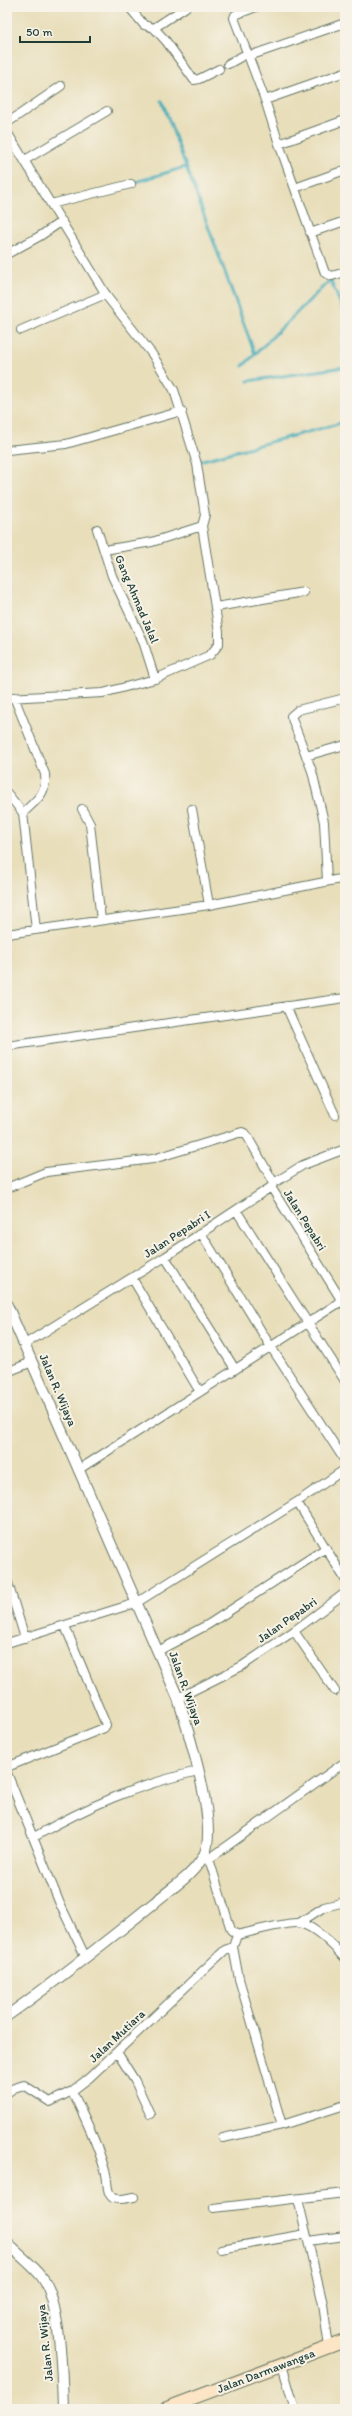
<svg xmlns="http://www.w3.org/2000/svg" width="352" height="2416" viewBox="0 0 352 2416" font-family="Itim,sans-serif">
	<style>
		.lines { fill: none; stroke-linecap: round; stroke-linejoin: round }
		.stream { stroke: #3aaab8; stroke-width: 3 }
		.minor-casing { stroke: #657563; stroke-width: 10 }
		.tertiary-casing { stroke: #657563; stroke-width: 12 }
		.secondary-casing { stroke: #657563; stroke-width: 14 }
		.minor { stroke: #fff; stroke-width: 8 }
		.tertiary { stroke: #fff; stroke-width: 10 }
		.secondary { stroke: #fce5c4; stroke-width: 12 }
		.labels { text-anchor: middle; stroke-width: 4; stroke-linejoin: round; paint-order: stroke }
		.street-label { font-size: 12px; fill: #1f3d34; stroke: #f7f3e8 }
	</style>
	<rect width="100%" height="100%" fill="#f7f3e8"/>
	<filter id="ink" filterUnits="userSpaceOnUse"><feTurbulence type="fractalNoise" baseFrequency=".025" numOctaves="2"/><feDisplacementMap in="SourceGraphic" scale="8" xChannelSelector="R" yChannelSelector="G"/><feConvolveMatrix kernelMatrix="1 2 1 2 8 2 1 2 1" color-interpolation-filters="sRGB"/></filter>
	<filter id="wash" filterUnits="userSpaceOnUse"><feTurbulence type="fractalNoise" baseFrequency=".012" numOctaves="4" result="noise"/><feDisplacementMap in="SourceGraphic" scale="16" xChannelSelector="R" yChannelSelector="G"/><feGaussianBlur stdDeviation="0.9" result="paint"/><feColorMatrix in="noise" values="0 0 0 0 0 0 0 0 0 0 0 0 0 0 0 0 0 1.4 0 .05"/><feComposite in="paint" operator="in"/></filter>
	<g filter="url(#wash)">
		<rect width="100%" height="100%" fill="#e8deba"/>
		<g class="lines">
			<path class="stream" d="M 162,101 L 255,354
				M 136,182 L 185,167
				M 330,279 L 345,314
				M 243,366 L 331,279
				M 248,381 L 345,367
				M 199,461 L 345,422"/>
		</g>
	</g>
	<g filter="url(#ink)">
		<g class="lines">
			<defs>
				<path id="minor" d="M 129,7 L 144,25 L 154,28 L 166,41 L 194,80 L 199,79 L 219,69
					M 256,7 L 235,15 L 234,18 L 265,100 L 279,144 L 325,273 L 332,276 L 345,272
					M 154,28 L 186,7
					M 249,56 L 345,23
					M 228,64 L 248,53
					M 265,100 L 345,72
					M 7,123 L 61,86
					M 7,132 L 108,298 L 152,354 L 174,390 L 197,464 L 205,515 L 202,526 L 219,632 L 219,644 L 210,655 L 155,679 L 103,693 L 7,698
					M 279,144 L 345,120
					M 25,160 L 107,111
					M 295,188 L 345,170
					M 51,204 L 131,184
					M 310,233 L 345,221
					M 7,254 L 40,236 L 62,221
					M 21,330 L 106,294
					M 7,450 L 66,444 L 182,411
					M 97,529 L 112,576 L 143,641 L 155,679
					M 104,550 L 152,542 L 202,526
					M 216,607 L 304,592
					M 14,697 L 45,774 C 47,794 37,799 23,813
					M 306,756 L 345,745
					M 7,793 L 23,813 L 36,930
					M 82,809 L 90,824 L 101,920
					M 192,809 L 209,905
					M 327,881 L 324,822 L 312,771 L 291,716 L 298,710 L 345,698
					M 7,934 L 209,905 L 345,878
					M 286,1006 L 335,1115
					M 7,1046 L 345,998
					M 271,1187 L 345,1306
					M 7,1188 L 46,1172 L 153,1159 L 242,1132 L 246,1134 L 274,1183
					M 236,1210 L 345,1381
					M 201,1233 L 271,1347 L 345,1461
					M 165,1257 L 235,1369
					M 132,1278 L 200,1392
					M 25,1344 L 165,1257 L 271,1187 L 274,1183 L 303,1165 L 345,1149
					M 7,1372 L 32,1362
					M 78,1470 L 345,1299
					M 297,1502 L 345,1579
					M 7,1580 L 25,1638
					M 294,1631 L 335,1691
					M 7,1643 L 136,1603 L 297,1502 L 345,1469
					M 158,1651 L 209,1624 L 326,1548
					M 178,1698 L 242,1666 L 294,1631 L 345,1593
					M 7,1767 L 104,1728 L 106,1725 L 65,1626
					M 7,1773 L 60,1904 L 86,1958
					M 34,1837 C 88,1806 137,1785 198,1771
					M 204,1855 L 209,1859 L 231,1930 L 237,1935 C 251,1932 286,1922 298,1923 C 314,1925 335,1947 345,1959
					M 209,1859 L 345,1762
					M 299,1923 L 324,1907 L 345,1902
					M 237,1935 L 233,1947 L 239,1979 L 282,2125
					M 117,2052 L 135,2081 L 150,2114
					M 72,2091 C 85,2118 98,2145 106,2174 C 108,2182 106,2193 113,2198 C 118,2201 128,2198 134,2197
					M 7,2093 L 14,2088 L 24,2085 L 50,2102 L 72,2091 L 89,2078 L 225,1950 L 233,1947
					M 223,2138 L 282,2125 L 345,2105
					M 298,2199 L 323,2304 L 329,2347
					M 214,2208 L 345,2193
					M 308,2241 L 345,2236
					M 221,2249 L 306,2234
					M 282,2365 L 295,2409
					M 186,2401 L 190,2409"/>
				<path id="tertiary" d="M 7,1305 L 178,1698 C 188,1731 219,1826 204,1855 C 194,1875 170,1889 154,1903 C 106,1942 57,1980 7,2016
					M 7,2243 C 18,2254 33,2265 42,2277 C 61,2302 62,2377 63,2409"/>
				<path id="secondary" d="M 164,2409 L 345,2341"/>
			</defs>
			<use href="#minor" class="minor-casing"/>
			<use href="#tertiary" class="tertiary-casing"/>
			<use href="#secondary" class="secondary-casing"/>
			<use href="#minor" class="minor"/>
			<use href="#tertiary" class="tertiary"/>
			<use href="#secondary" class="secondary"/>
		</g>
	</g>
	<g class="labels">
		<g class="street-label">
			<text transform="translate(137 599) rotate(67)" y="4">Gang Ahmad Jalal</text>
			<text transform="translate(305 1220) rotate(58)" y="4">Jalan Pepabri</text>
			<text transform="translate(177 1234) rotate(-33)" y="4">Jalan Pepabri I</text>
			<text transform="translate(58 1390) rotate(67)" y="4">Jalan R. Wijaya</text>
			<text transform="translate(287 1620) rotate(-35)" y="4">Jalan Pepabri</text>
			<text transform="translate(186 1688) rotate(70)" y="4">Jalan R. Wijaya</text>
			<text transform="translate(117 2036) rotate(-43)" y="4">Jalan Mutiara</text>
			<text transform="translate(45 2343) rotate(-96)" y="4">Jalan R. Wijaya</text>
			<text transform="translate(266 2371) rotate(-21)" y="4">Jalan Darmawangsa</text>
		</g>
	</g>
	<rect width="352" height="2416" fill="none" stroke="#f7f3e8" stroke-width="24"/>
	<path d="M20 36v6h70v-6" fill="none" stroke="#1f3d34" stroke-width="2"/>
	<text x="26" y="36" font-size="12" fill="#1f3d34" stroke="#f7f3e8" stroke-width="3" paint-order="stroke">50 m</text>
</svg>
